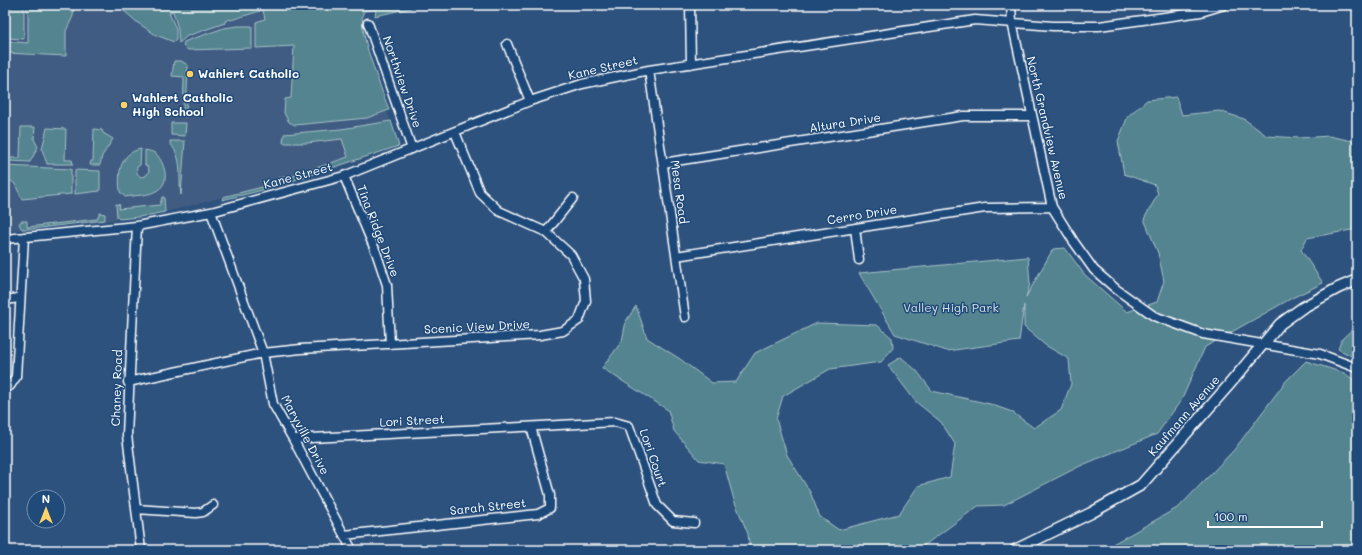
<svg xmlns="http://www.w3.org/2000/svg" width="1362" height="555" viewBox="0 0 1362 555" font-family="Mali,sans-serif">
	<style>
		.built { fill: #405b82 }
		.green { fill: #52848f; stroke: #a8c2c7 }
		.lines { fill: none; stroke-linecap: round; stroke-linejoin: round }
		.minor-casing { stroke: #fff; stroke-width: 11 }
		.major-casing { stroke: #fff; stroke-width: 13 }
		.minor { stroke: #1f4a7a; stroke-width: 8 }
		.major { stroke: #1f4a7a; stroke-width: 10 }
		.poi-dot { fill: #ffd166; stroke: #1f4a7a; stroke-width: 1.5 }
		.labels { text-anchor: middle; stroke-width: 3; stroke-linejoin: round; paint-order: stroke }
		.street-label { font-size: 12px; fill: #fff; stroke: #1f4a7a }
		.poi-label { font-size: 12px; font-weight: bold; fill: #fff; stroke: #1f4a7a; text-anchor: start }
		.park-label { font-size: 12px; fill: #d4e0e3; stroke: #1f4a7a }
	</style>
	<rect width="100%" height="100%" fill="#2e527e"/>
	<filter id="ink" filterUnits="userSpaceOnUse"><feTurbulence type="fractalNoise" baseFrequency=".025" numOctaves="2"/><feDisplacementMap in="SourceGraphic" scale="8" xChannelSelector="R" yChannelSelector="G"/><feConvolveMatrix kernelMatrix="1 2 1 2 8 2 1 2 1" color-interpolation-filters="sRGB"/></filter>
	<g filter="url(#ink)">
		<path class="built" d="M 5,5 L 351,5 L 399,146 L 327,171 L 165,212 L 107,221 L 5,231 Z"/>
		<path class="green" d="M 5,5 L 24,5 L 24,39 L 5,38 Z
			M 26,5 L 74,5 L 73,16 L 66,31 L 66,56 L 5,53 L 5,41 L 28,43 L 28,15 Z
			M 117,5 L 434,5 L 415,7 L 375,16 L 376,10 L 364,11 C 355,26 383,92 389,110 L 367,118 L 295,125 L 289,122 L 284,113 L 285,99 L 291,98 L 294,46 L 256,48 L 256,22 L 265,19 L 263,10 L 231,20 L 230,19 L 225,21 L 225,23 L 187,36 L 179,43 L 178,29 L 173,11 L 169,13 L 176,29 L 176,40 L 174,42 L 156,35 L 138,23 Z
			M 238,26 L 252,26 L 252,48 L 188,50 L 183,46 L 184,42 L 189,40 L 224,28 Z
			M 174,61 L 181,61 L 188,65 L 186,116 L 183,116 L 184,77 L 172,76 Z
			M 1176,97 L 1182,115 L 1219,111 L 1244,119 L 1267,136 L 1299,138 L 1329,136 L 1357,142 L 1357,229 L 1307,238 L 1301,250 L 1323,283 L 1292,298 L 1205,347 L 1182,399 L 1157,434 L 1080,466 L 1004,505 L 978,506 L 918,550 L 750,550 L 748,534 L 734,500 L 724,464 L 699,460 L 674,431 L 668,410 L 602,368 L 622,341 L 626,321 L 636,306 L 647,338 L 680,359 L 712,383 L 736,382 L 755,353 L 817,323 L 877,325 L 892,338 L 893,348 L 881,362 L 830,369 L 783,396 L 776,419 L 787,455 L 810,492 L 820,517 L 839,530 L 899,514 L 918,486 L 950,477 L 955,444 L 941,422 L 916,402 L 888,365 L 901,357 L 917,371 L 932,391 L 990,404 L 1012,412 L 1034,428 L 1061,410 L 1071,384 L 1069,359 L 1045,345 L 1024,327 L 1024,305 L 1019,341 L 947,351 L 895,334 L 859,273 L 1028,257 L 1030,284 L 1026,297 L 1053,249 L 1065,248 L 1084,274 L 1127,312 L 1157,302 L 1164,281 L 1158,253 L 1144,219 L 1158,194 L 1155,185 L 1124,174 L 1118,141 L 1128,116 L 1147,100 Z
			M 391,121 L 399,146 L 267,189 L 222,200 L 223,197 L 274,184 L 278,178 L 293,176 L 348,157 L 342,139 L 307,143 L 283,143 L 284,134 L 341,129 Z
			M 171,123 L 186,123 L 185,136 L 171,135 Z
			M 21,127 L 35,127 L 34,139 L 38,147 L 30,162 L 8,161 L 8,158 L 20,158 Z
			M 47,128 L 66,129 L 65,160 L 72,160 L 73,164 L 47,164 L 42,149 Z
			M 94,129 L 102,130 L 103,133 L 113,139 L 102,156 L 100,165 L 90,165 L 91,161 L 93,161 Z
			M 170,141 L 185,141 L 181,195 C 178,174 184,161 170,143 Z
			M 141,149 L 140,165 L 137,167 C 136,172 137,174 141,177 L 146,176 L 149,171 L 148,167 L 145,165 L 145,150 C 150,151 155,152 158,156 C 166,167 170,184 156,191 C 148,196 135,195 125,197 L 120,192 C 118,174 119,153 141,149 Z
			M 5,166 L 71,169 L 71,194 L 22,199 L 15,184 L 5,176 Z
			M 75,170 L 100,171 L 100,191 L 75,194 Z
			M 162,197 L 164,197 L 165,212 L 139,217 L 119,219 L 117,217 L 116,204 L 120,205 L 119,209 L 160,205 Z
			M 100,213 L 105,214 L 105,220 L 31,229 L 22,229 L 19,224 L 21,221 L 27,221 L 27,227 L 97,219 Z
			M 1357,325 L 1357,359 L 1338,349 L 1342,339 Z
			M 1306,361 L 1344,373 L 1357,382 L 1357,550 L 1102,550 L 1179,507 L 1234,450 L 1286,381 Z"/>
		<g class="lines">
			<defs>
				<path id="minor" d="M 690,5 L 691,64
					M 1011,5 L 1012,22 L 1052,207 L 1074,242 L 1094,270 L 1116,289 L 1154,316 L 1203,334 L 1320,354 L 1357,368
					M 368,23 L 412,149
					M 507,44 L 530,101
					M 649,70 L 685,317
					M 663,163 L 963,116 L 1031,116
					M 344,176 L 376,252 L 387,285 L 390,344
					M 211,212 L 263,353 L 273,404 L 293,439 L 352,550
					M 137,226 L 127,435 L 141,550
					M 855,228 L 859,260
					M 546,232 L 573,198
					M 5,239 L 137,226 L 211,212 L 344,176 L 530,101 L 582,84 L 649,70 L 975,20 L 1053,26 L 1099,26 L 1201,12 L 1224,5
					M 676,256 L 985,208 L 1052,207
					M 5,300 L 19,298
					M 128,382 L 263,353 L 301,349 L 540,335 L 563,331 L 579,320 L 586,301 L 584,279 L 571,255 L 546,232 L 499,211 L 480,193 L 455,132
					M 5,387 L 10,386 L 16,377 L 24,237
					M 293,439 L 615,422 L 629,426 L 657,505 L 673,521 L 694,523
					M 136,509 L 196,513 L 203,512 L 213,505
					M 344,535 L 538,514 L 550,508 L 550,495 L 531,427"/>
				<path id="major" d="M 1015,550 L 1091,513 L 1141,485 L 1228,386 L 1280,324 L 1302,308 L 1338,288 L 1357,280"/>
			</defs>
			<use href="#minor" class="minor-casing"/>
			<use href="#major" class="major-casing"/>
			<use href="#minor" class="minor"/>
			<use href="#major" class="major"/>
		</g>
	</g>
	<g class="poi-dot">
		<circle cx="190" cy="74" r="4"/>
		<circle cx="124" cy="105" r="4"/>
	</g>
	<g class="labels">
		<g class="street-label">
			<text transform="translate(603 68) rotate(-13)" y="4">Kane Street</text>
			<text transform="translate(402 82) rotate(71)" y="4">Northview Drive</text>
			<text transform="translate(845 123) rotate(-9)" y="4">Altura Drive</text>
			<text transform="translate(1047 128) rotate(77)" y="4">North Grandview Avenue</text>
			<text transform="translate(298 176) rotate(-15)" y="4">Kane Street</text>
			<text transform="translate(679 192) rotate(82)" y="4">Mesa Road</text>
			<text transform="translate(862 215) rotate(-9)" y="4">Cerro Drive</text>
			<text transform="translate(378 231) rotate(69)" y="4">Tina Ridge Drive</text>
			<text transform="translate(477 327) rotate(-3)" y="4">Scenic View Drive</text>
			<text transform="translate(117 388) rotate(-88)" y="4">Chaney Road</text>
			<text transform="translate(1184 416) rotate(-49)" y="4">Kaufmann Avenue</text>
			<text transform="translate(412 421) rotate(-3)" y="4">Lori Street</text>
			<text transform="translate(305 435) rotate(62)" y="4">Maryville Drive</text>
			<text transform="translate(653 458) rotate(71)" y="4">Lori Court</text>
			<text transform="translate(488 507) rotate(-6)" y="4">Sarah Street</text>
		</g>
		<g class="poi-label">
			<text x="198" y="78">Wahlert Catholic</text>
			<text x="132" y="102">Wahlert Catholic<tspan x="132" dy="14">High School</tspan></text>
		</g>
		<g class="park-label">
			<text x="951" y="312">Valley High Park</text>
		</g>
	</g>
	<rect width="1362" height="555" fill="none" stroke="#1f4a7a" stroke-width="20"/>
	<rect x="10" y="10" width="1342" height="535" fill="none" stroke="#fff" stroke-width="1.5" filter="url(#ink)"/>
	<g transform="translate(46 509)"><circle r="19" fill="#1f4a7a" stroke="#7992af"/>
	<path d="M0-3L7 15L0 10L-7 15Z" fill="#ffd166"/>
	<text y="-6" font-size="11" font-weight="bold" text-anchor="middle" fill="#ffffff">N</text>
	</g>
	<path d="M1208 521v6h114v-6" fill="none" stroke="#ffffff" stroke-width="2"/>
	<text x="1214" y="521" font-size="12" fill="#ffffff" stroke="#1f4a7a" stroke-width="3" paint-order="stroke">100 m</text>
</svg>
